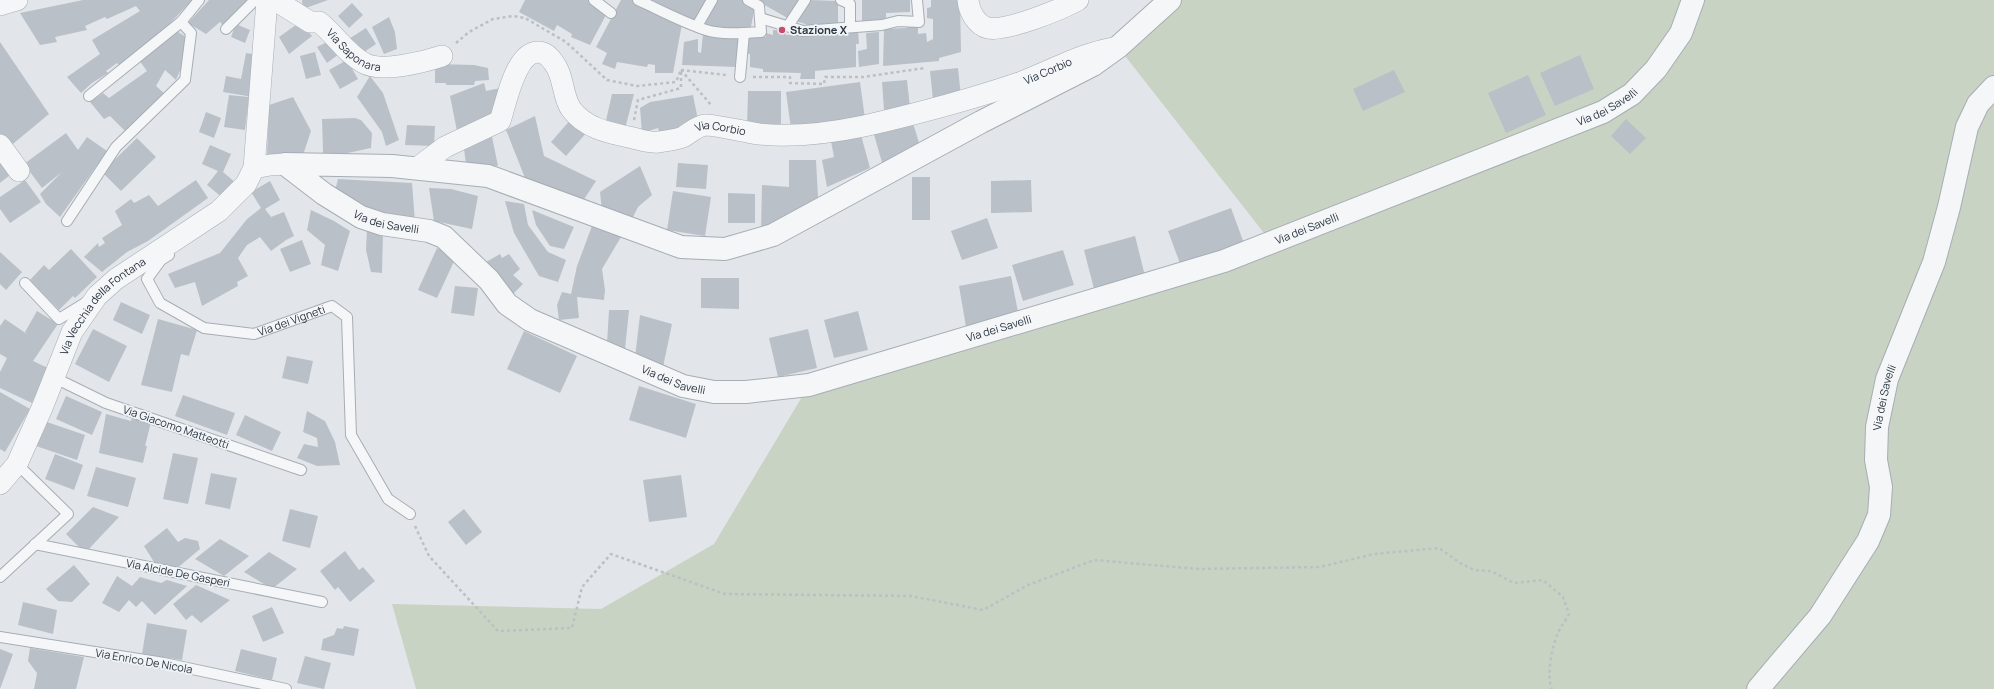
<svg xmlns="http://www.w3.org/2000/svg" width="1994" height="689" viewBox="0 0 1994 689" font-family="Manrope,sans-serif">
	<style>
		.green { fill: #c9d3c3 }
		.building { fill: #b9c0c7 }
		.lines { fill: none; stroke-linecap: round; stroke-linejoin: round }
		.service-casing { stroke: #a7adb4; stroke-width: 12 }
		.minor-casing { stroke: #a7adb4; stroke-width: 22 }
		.tertiary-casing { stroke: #a7adb4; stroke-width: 24 }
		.path { stroke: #bbc0c5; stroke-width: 2.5; stroke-dasharray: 3 3; stroke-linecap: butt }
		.service { stroke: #f4f6f8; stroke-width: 10 }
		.minor { stroke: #f4f6f8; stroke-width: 21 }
		.tertiary { stroke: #f4f6f8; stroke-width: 22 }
		.poi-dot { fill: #cb4b6c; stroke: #f1f4f7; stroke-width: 1.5 }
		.labels { text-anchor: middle; stroke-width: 3.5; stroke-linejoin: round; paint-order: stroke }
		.poi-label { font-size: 11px; font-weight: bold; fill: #2a3541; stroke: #f1f4f7; text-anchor: start }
		.street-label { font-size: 11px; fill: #2a3541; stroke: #f1f4f7 }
	</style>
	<rect width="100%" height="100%" fill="#e2e6ea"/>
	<path class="green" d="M 1168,0 L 1994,0 L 1994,689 L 416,689 L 392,604 L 601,609 L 714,544 L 809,385 L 1271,242 L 1118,47 Z"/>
	<path class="building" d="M 83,0 L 192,0 L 160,34 L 119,65 L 117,63 L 106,71 L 108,73 L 92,83 L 81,93 L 67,77 L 100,54 L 92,40 L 140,11 L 136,6 L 107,19 L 105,17 L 85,26 L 87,30 L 55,37 L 57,42 L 40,45 L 20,13 Z
		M 209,0 L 252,0 L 225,27 L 220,22 L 206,34 L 188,23 Z
		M 302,0 L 328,0 L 303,9 Z
		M 525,0 L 590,0 L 606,15 L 590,45 L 571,37 L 572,34 L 557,25 L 554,31 L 519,12 Z
		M 621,0 L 632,0 L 682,24 L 673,73 L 655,73 L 655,65 L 648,64 L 647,67 L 617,62 L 615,69 L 602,64 L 607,53 L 596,47 Z
		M 645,0 L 709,0 L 697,22 Z
		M 716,0 L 742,0 L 755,6 L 750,32 L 703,26 Z
		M 756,0 L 798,0 L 800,3 L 791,20 Z
		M 809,0 L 838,1 L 838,23 L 820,25 L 817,28 L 793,20 Z
		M 862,0 L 910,0 L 910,12 L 886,13 L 886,21 L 862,22 Z
		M 931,0 L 960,0 L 961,52 L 939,58 L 939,61 L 883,66 L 884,29 L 907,28 L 908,25 L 918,25 L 918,34 L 926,33 L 927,42 L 933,39 L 933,19 L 927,18 L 927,8 L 931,7 Z
		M 352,3 L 363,15 L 349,28 L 338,16 Z
		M 389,17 L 395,32 L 397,49 L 384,54 L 372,27 Z
		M 300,22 L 312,36 L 289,54 L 279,37 Z
		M 236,24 L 250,30 L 245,43 L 231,37 Z
		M 366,28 L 376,44 L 358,56 L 347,40 Z
		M 175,30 L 186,37 L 184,61 L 176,80 L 165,70 L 156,86 L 166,95 L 127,133 L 110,116 L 104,119 L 90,102 L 103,93 L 109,98 L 147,71 L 139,60 L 165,42 Z
		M 773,30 L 784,30 L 786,35 L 858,31 L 859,44 L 856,44 L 856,67 L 815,71 L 815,79 L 800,79 L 801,73 L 763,72 L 763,69 L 750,67 L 750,54 L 744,53 L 746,35 L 766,37 L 766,33 L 773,35 Z
		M 879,32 L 879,64 L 859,67 L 858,51 L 867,49 L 866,33 Z
		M 703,34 L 724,35 L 724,38 L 741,38 L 737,67 L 682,65 L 684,42 L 698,39 L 698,52 L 701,53 Z
		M 333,39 L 343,51 L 327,63 L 317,47 Z
		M 0,42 L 49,114 L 8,148 L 0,137 Z
		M 315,52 L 321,75 L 306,79 L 300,56 Z
		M 246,53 L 260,55 L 253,97 L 223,92 L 226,76 L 241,79 Z
		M 1580,55 L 1594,89 L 1555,106 L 1540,73 Z
		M 347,60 L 358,79 L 340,89 L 329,70 Z
		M 435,64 L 474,65 L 488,68 L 489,80 L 475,81 L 474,85 L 446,85 L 446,83 L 435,83 Z
		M 958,68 L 961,97 L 933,100 L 930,71 Z
		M 1394,70 L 1405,92 L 1363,111 L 1353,89 Z
		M 1528,75 L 1546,115 L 1506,133 L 1488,93 Z
		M 370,76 L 383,93 L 399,140 L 386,146 L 382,132 L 357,97 Z
		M 907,80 L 910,107 L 884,110 L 882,82 Z
		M 860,82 L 865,119 L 791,129 L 786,92 Z
		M 484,83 L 486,91 L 505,87 L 499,112 L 457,131 L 450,96 Z
		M 748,91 L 781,91 L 781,127 L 747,127 Z
		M 612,94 L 634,94 L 625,129 L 605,125 Z
		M 229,95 L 249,97 L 245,130 L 224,127 Z
		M 693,95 L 698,120 L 660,135 L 658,128 L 642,133 L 640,108 L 650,102 Z
		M 293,97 L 311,131 L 301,161 L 267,155 L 269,105 Z
		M 206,112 L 221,118 L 214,138 L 199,132 Z
		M 535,116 L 544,156 L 596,181 L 583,201 L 527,183 L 506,130 Z
		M 355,118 L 361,120 L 372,133 L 371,148 L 343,154 L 323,153 L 322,119 Z
		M 572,118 L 588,131 L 566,156 L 551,142 Z
		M 1626,119 L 1646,138 L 1630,154 L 1611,136 Z
		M 912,120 L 920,146 L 883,166 L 873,131 Z
		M 407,125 L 435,126 L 434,146 L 405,145 Z
		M 491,132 L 498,166 L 466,164 L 463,142 Z
		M 66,133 L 78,150 L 87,137 L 107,151 L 60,217 L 46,204 L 40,194 L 62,172 L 42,188 L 24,164 Z
		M 861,135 L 870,168 L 827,187 L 822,160 L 834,157 L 831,141 Z
		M 137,138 L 156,157 L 121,191 L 102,172 Z
		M 210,145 L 231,154 L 223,172 L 236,183 L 223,198 L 207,185 L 218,171 L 202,164 Z
		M 789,160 L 816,160 L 818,197 L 761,231 L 762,185 L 789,187 Z
		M 0,163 L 10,175 L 0,183 Z
		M 678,163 L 708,165 L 706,189 L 676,187 Z
		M 640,166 L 652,195 L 638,207 L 632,219 L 602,211 L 600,192 Z
		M 912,177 L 930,177 L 930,220 L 912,220 Z
		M 338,179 L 412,183 L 415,222 L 359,208 L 357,201 L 335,191 Z
		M 25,180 L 41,202 L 10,223 L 0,209 L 0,197 Z
		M 196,180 L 208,198 L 148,241 L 127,252 L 102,272 L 84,257 L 98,243 L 99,247 L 105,243 L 102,238 L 122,225 L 115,211 L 131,199 L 134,203 L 149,195 L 158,206 Z
		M 1031,180 L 1032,212 L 991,213 L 991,181 Z
		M 270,181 L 280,200 L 265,209 L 271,217 L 284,212 L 294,236 L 286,240 L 271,251 L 260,237 L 247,245 L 238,258 L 248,276 L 237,282 L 238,286 L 202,306 L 195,282 L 175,288 L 168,274 L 220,253 L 247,219 L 261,208 L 251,192 Z
		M 429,188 L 451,189 L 478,196 L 472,229 L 434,221 Z
		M 673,191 L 711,197 L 705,236 L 667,230 Z
		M 728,193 L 755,194 L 755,223 L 728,223 Z
		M 505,201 L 524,204 L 528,225 L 548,252 L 566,260 L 558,282 L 539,276 L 514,233 Z
		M 1231,208 L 1245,246 L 1182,269 L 1168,231 Z
		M 311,210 L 334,221 L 350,231 L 338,271 L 321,265 L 325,245 L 307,230 Z
		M 532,210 L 574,227 L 564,249 L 550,246 L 536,225 Z
		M 987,218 L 998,248 L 962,260 L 951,231 Z
		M 592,226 L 621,237 L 602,269 L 605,290 L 604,300 L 577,297 L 579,318 L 559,320 L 557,305 L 562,292 L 571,294 L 577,266 Z
		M 367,229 L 383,232 L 382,273 L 371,272 L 366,250 Z
		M 1135,236 L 1145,276 L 1094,289 L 1084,250 Z
		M 302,240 L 311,264 L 290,272 L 280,249 Z
		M 437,248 L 456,257 L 437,298 L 418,290 Z
		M 71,249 L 97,277 L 75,298 L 73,296 L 59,310 L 30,280 L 44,265 L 49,270 Z
		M 1063,250 L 1074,285 L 1023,301 L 1012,265 Z
		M 0,252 L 22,272 L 6,290 L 0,284 Z
		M 500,254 L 502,258 L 509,254 L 520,269 L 513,275 L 523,284 L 512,295 L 481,265 Z
		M 1011,276 L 1019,317 L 966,327 L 959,286 Z
		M 701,278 L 739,278 L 739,309 L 701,308 Z
		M 455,286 L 478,288 L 474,316 L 451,313 Z
		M 121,302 L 150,315 L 142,334 L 113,320 Z
		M 609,310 L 629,310 L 625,349 L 607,344 Z
		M 37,311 L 58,324 L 33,361 L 48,368 L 32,403 L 0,388 L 0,372 L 7,358 L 0,354 L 0,326 L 5,319 L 27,334 L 25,332 Z
		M 858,311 L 868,350 L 834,358 L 824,320 Z
		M 640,315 L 672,324 L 663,367 L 635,358 Z
		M 158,319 L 197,330 L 189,356 L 181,354 L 172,392 L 141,385 Z
		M 93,329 L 127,346 L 109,382 L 75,364 Z
		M 808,329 L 817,368 L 778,377 L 769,338 Z
		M 524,331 L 577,356 L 560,393 L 507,369 Z
		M 287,356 L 313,361 L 308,384 L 282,378 Z
		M 639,386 L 696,404 L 686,438 L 629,420 Z
		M 0,392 L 30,409 L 5,452 L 0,449 Z
		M 183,395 L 235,413 L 227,435 L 175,416 Z
		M 66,396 L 102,412 L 92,435 L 56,419 Z
		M 307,411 L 325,421 L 335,442 L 340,465 L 317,466 L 297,458 L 304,444 L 318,447 L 317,438 L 303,432 Z
		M 106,414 L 131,421 L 132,417 L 151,422 L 145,446 L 147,446 L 143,463 L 99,453 Z
		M 245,415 L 281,432 L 272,451 L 236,435 Z
		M 44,421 L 85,435 L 77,460 L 36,446 Z
		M 173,453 L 198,458 L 188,504 L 163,499 Z
		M 55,454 L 83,465 L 74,490 L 45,479 Z
		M 96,467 L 136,478 L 128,507 L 87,496 Z
		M 211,473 L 237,478 L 230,509 L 205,504 Z
		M 681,475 L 687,517 L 649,522 L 643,480 Z
		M 93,507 L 119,517 L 85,553 L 66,534 Z
		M 290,509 L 318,516 L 310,548 L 282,541 Z
		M 464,509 L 482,532 L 466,545 L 448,522 Z
		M 167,528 L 178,542 L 185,538 L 198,541 L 200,549 L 175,570 L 154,562 L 144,546 Z
		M 220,539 L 249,556 L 224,576 L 195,559 Z
		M 345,551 L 359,570 L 363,567 L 375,581 L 350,602 L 338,587 L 335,590 L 320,571 Z
		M 269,552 L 297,569 L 272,589 L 244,572 Z
		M 74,565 L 90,584 L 72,602 L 58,601 L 46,589 Z
		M 117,576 L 132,586 L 140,577 L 161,583 L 167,580 L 187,586 L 155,615 L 142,601 L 136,607 L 129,600 L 119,612 L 102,603 Z
		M 196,585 L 230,600 L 201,623 L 192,615 L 186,620 L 173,604 Z
		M 23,602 L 57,610 L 53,634 L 18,625 Z
		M 272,607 L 284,633 L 263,642 L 252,616 Z
		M 147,623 L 187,630 L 182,660 L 142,654 Z
		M 344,626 L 359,629 L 354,656 L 321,650 L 323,639 L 334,635 L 337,628 L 343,629 Z
		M 30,648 L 84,657 L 76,689 L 34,689 L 37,673 L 28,661 Z
		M 0,649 L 13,654 L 0,689 Z
		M 241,649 L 277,658 L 272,680 L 235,671 Z
		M 305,656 L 331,663 L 324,689 L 297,683 Z"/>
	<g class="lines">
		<defs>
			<g id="service">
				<path d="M 594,0 L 611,13"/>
				<path d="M 638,0 C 660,10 682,22 706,30 C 722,35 744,33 761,32 L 759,6 L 748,0"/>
				<path d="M 841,0 L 850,4 L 850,27"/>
				<path d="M 760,18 L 803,31 L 882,25 L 898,21 L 919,22 L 917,0"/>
				<path d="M 697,26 L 712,0"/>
				<path d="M 788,26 L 805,0"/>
				<path d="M 226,29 L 255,0"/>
				<path d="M 740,77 L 744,33"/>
				<path d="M 89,96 L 181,22"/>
				<path d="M 67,221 L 116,147 L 185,80 L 191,33 L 181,22 L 199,0"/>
				<path id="s1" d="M 169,255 L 161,260 L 147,279 L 160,303 L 204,328 L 254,334 L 332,306 L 347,317 L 351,435 L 388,499 L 410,514"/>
				<path d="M 25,283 L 59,319 L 85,303"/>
				<path d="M 55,378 L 106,403 L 301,470"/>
				<path d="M 35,544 L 322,602"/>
				<path d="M 0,577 L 68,514 L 17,464"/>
				<path d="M 0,637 L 164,663 L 286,689"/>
			</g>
			<g id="minor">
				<path id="s2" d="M 275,0 L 310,22 L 319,22 C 335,34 346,54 364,63 C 381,73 424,62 442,56"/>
				<path d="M 968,0 C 969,11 976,25 988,28 C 1006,32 1062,9 1078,0"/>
				<path d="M 0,5 L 17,0"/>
				<path d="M 0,145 L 19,171"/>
				<path d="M 254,168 L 270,165 L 285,164"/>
				<path id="s3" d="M 417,168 L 445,147 L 500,121 C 506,104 515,51 539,52 C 548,53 553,61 557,68 C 564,81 563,97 571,109 C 586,129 610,133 633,138 C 641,140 649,143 658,142 C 666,141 675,140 683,137 C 690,133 697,126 705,125 C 717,125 745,132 759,134 C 794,138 830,133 864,126 C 916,114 969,100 1019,83 C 1054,70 1081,53 1118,47"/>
				<path id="s4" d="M 0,484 L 17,464 L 42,408 L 72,332 L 97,296 L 116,279 L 219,211 L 246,184 L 254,168 L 267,0"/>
			</g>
			<g id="tertiary">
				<path id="s5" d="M 1170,0 L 1118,47 L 1093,65 L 981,122 L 773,235 L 725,249 L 681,247 L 488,176 L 392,166 L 285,164 L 324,194 L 361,217 L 382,224 L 429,231 L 444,237 L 489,280 L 507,304 L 530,320 L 683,386 L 714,392 L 746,392 L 809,385 L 1224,261 L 1603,112 L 1632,94 L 1656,69 L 1681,33 L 1693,0"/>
				<path id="s6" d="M 1758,689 L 1820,616 L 1868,541 L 1879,515 L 1881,487 L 1876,460 L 1877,427 L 1887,379 L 1934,262 L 1949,207 L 1967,127 L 1978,104 L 1994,87"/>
			</g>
		</defs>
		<use href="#service" class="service-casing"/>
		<use href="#minor" class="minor-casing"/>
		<use href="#tertiary" class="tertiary-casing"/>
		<path class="path" d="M 456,43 L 469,32 L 493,19 L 513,16 L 525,18 L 566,42 L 607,80 L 637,86 L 676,82 L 681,70
			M 681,70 L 726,75
			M 681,70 L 712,106
			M 753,77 L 790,77 L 790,83 L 824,84 L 825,77 L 863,77 L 925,68
			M 634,120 L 638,100 L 681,88 L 681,72
			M 415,526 L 429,556 L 498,631 L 572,628 L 582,587 L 611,554 L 725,594 L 911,596 L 983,610 L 1028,585 L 1094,560 L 1198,569 L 1320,567 L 1374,554 L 1439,548 L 1460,563 L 1474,570 L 1491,571 L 1514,583 L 1543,580 L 1563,597 L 1569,614 C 1566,620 1561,626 1558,633 C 1552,645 1546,678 1552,689"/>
		<use href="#service" class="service"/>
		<use href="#minor" class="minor"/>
		<use href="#tertiary" class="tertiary"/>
	</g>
	<circle class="poi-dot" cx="782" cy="30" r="4"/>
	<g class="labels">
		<g class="poi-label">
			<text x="790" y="34">Stazione X</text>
		</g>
		<g class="street-label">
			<text dy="4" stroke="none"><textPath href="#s2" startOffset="96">Via Saponara</textPath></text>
			<text dy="4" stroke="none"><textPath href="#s3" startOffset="747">Via Corbio</textPath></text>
			<text dy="4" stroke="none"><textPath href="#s5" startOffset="2405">Via dei Savelli</textPath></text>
			<text dy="4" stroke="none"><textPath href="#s3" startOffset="410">Via Corbio</textPath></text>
			<text dy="4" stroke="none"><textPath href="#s5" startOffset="1085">Via dei Savelli</textPath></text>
			<text dy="4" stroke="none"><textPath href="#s5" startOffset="2081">Via dei Savelli</textPath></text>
			<text dy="4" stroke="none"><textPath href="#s4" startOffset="209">Via Vecchia della Fontana</textPath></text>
			<text dy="4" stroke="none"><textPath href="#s1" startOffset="201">Via dei Vigneti</textPath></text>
			<text dy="4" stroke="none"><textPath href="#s5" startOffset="1757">Via dei Savelli</textPath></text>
			<text dy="4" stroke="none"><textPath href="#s5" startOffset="1421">Via dei Savelli</textPath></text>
			<text dy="4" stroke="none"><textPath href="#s6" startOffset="332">Via dei Savelli</textPath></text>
			<text transform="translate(176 427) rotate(19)" y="4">Via Giacomo Matteotti</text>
			<text transform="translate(178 573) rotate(11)" y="4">Via Alcide De Gasperi</text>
			<text transform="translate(144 661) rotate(10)" y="4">Via Enrico De Nicola</text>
		</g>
	</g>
</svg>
